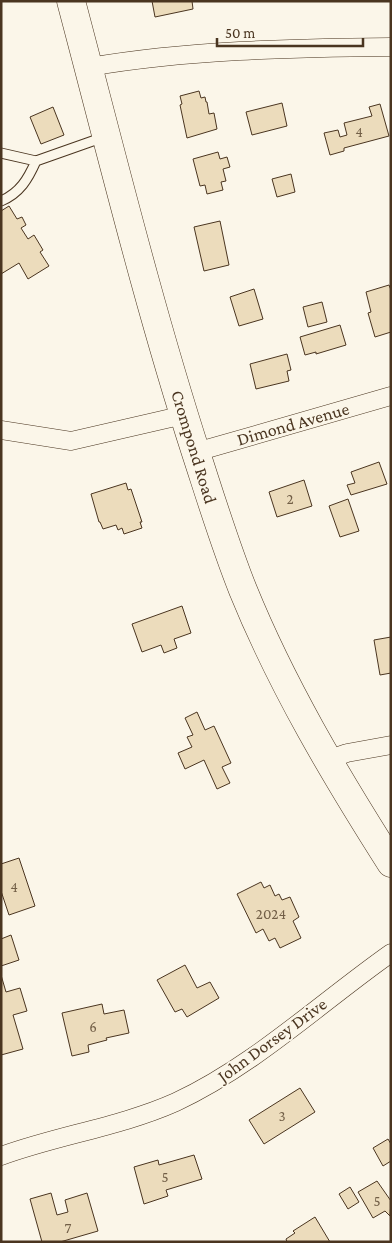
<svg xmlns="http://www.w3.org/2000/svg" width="392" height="1243" viewBox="0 0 392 1243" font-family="'Crimson Pro',serif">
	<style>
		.building { fill: #ecdcbc; stroke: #4a3520 }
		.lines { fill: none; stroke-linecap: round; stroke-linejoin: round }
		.lane-casing { stroke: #4a3520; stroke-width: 11 }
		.street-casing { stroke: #4a3520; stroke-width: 19 }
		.primary-casing { stroke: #4a3520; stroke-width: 29 }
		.lane { stroke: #fbf6e9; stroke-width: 9 }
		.street { stroke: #fbf6e9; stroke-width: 18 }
		.primary { stroke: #fbf6e9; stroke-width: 28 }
		.labels { text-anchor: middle; stroke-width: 4; stroke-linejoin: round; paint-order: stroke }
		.number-label { font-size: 15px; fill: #725f47 }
		.street-label { font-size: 18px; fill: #4a3520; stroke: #fbf6e9 }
	</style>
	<rect width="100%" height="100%" fill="#fbf6e9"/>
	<path class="building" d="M 152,1 L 192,1 L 193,9 L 155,17 Z
		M 199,91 L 201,98 L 205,97 L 206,102 L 207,102 L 209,114 L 214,113 L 217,129 L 187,138 L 180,105 L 182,104 L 180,96 Z
		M 282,103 L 287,126 L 252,135 L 246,112 Z
		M 380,104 L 389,136 L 344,148 L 344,151 L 330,155 L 324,133 L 338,130 L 340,137 L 347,135 L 344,123 L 372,116 L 369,107 Z
		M 53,107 L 64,135 L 41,144 L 30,117 Z
		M 218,152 L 220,159 L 227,157 L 230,167 L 223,169 L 226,181 L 221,182 L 223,190 L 207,194 L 205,185 L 200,186 L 193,159 Z
		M 291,174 L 295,192 L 277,197 L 272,179 Z
		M 9,206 L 17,219 L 22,217 L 26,225 L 21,228 L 28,239 L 34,235 L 43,250 L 40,252 L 49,266 L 28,279 L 19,263 L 1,274 L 1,211 Z
		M 220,221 L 229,265 L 204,271 L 194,227 Z
		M 389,285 L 391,290 L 391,332 L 375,337 L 368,313 L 371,312 L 366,292 Z
		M 254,289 L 263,319 L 239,326 L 230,297 Z
		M 322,302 L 327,322 L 308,327 L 303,307 Z
		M 340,325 L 346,345 L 316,354 L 316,352 L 305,355 L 300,337 Z
		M 287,354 L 291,370 L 287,371 L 289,381 L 256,389 L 250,364 Z
		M 379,462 L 387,484 L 351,495 L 347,485 L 355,483 L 351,472 Z
		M 304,480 L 312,506 L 277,517 L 269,492 Z
		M 126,483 L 128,490 L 131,489 L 142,522 L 140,522 L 142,528 L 124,534 L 122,528 L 118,530 L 116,525 L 103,529 L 100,522 L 99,522 L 91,494 Z
		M 348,499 L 359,531 L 340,537 L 329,506 Z
		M 182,606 L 191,633 L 174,639 L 177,648 L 164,653 L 161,645 L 142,652 L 132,624 Z
		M 391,637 L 391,673 L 380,675 L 374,640 Z
		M 197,712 L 205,730 L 214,726 L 231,763 L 222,767 L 230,783 L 217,789 L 204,760 L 185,769 L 178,753 L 192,747 L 187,737 L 193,735 L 185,718 Z
		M 19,858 L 35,906 L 9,915 L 1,891 L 1,864 Z
		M 261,882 L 264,888 L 270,885 L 275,896 L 279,894 L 282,900 L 290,897 L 299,917 L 293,921 L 301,938 L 280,948 L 275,938 L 269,941 L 263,929 L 256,933 L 237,894 Z
		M 11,935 L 19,960 L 1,966 L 1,939 Z
		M 185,965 L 197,988 L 210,982 L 219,998 L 187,1017 L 182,1009 L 175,1012 L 157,980 Z
		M 1,975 L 6,992 L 20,988 L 27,1011 L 13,1015 L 23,1049 L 1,1055 Z
		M 102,1004 L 104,1014 L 124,1010 L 129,1033 L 106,1038 L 107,1040 L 88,1045 L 89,1052 L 72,1056 L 62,1013 Z
		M 300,1088 L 315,1112 L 264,1144 L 249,1120 Z
		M 388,1139 L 391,1144 L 391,1161 L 383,1166 L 373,1148 Z
		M 194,1155 L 202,1179 L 166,1190 L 168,1196 L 144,1204 L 134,1167 L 158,1160 L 159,1165 Z
		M 377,1181 L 391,1201 L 390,1216 L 385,1211 L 373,1218 L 358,1192 Z
		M 350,1187 L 359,1202 L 348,1209 L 339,1194 Z
		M 51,1193 L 57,1215 L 68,1212 L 65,1200 L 87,1193 L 98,1231 L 60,1242 L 42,1242 L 30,1199 Z
		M 315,1217 L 330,1242 L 287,1242 L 286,1239 L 295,1233 L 293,1231 Z"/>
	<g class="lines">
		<defs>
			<path id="lane" d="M 1,153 L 36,161 L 104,137
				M 1,201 C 20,193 28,179 36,161"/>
			<path id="street" d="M 89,67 C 188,50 290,48 391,47
				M 1,430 L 71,441 L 184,415
				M 196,452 L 391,396
				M 327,760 L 347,753 L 391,745
				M 1,1156 C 58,1135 120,1127 176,1102 C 255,1065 320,1003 391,953"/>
			<path id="primary" d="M 71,1 C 111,152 148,304 196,453 C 211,499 225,545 243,590 C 282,686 335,775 391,863"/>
		</defs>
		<use href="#lane" class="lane-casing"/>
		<use href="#street" class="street-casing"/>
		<use href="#primary" class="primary-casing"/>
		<use href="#lane" class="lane"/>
		<use href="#street" class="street"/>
		<use href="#primary" class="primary"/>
	</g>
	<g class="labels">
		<g class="number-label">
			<text x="359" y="137">4</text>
			<text x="290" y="504">2</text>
			<text x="14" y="892">4</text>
			<text x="271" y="919">2024</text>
			<text x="93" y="1032">6</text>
			<text x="282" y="1121">3</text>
			<text x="165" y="1182">5</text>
			<text x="377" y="1206">5</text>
			<text x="68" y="1233">7</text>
		</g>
		<g class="street-label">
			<text transform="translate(293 424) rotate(-16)" y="6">Dimond Avenue</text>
			<text transform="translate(194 447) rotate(73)" y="6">Crompond Road</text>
			<text transform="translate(272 1040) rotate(-36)" y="6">John Dorsey Drive</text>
		</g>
	</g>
	<rect width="392" height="1243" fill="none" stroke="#4a3520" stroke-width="5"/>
	<path d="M217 38v8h146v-8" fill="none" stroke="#4a3520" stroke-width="2.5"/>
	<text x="225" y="38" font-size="15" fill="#4a3520" stroke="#fbf6e9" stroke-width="4" paint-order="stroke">50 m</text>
</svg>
